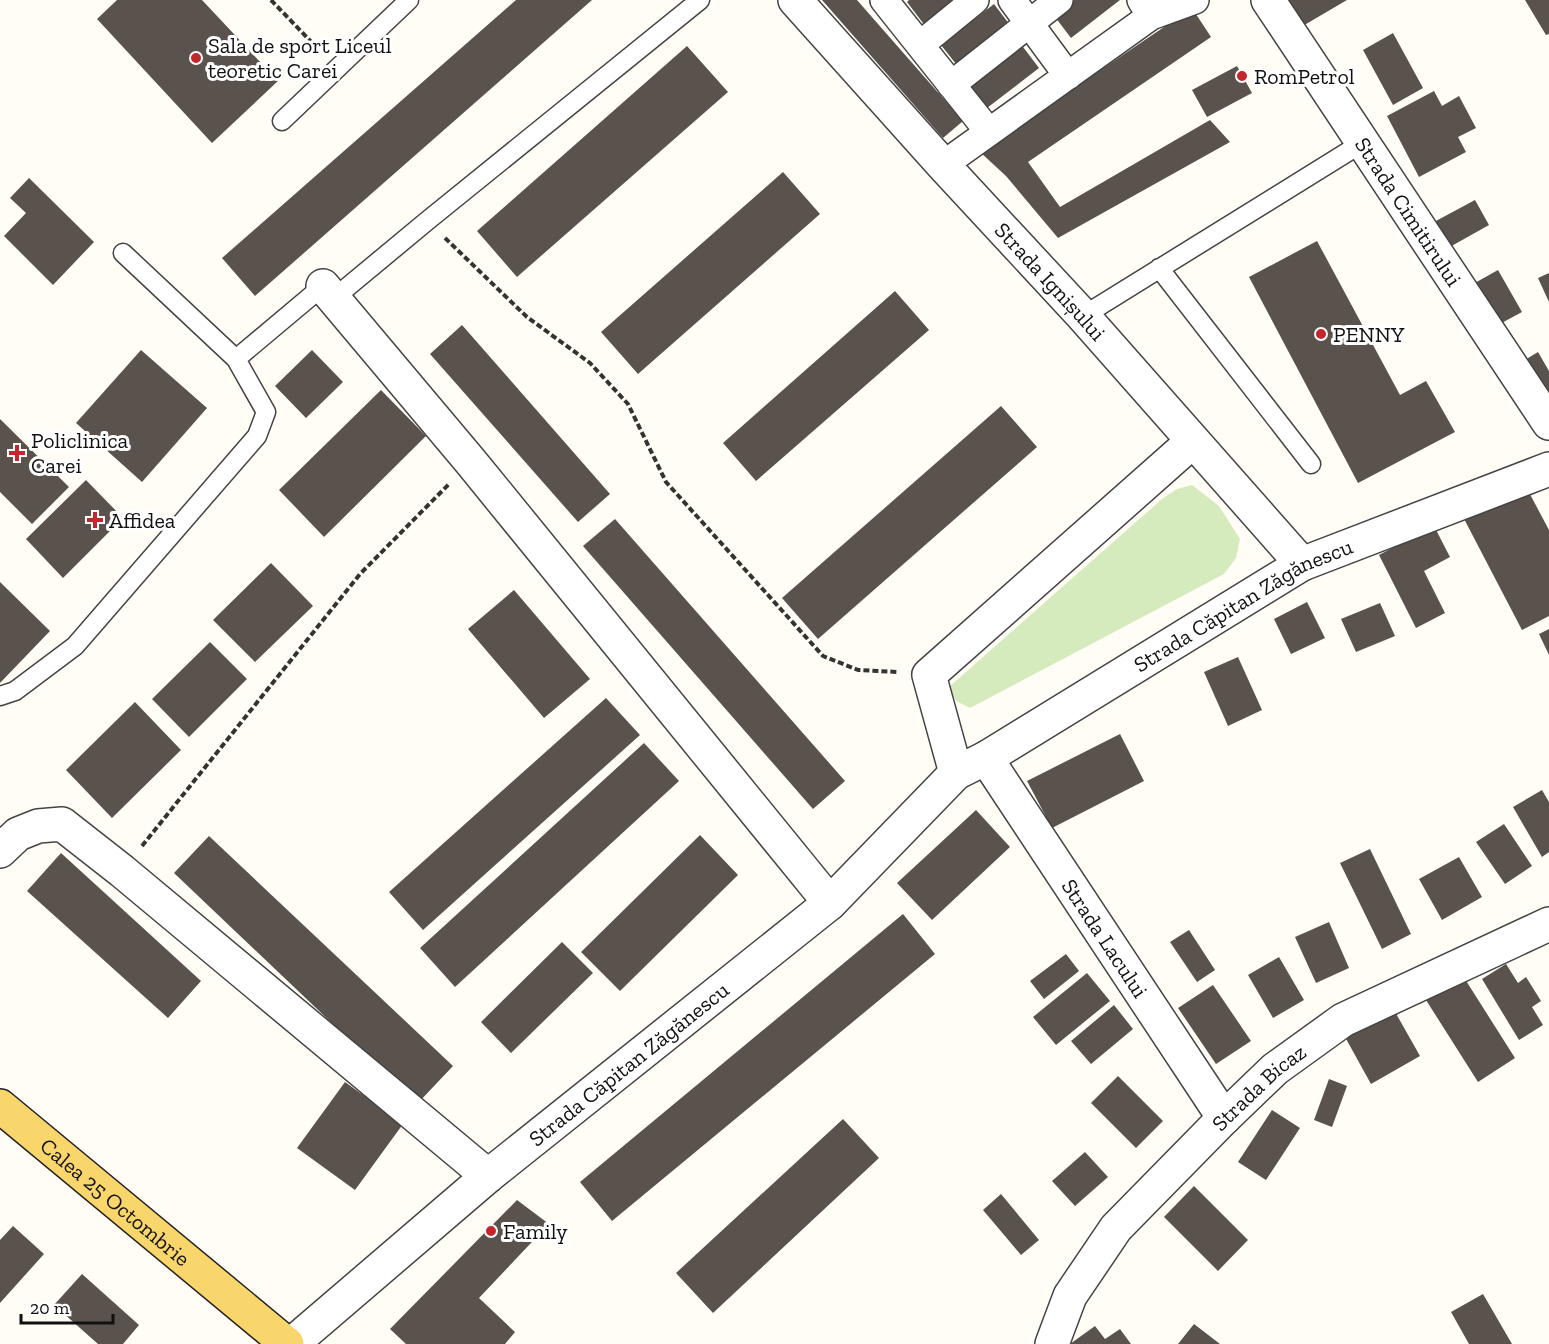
<svg xmlns="http://www.w3.org/2000/svg" width="1549" height="1344" viewBox="0 0 1549 1344" font-family="'Zilla Slab',serif">
	<style>
		.green { fill: #d5ebbd }
		.building { fill: #5a524d }
		.lines { fill: none; stroke-linecap: round; stroke-linejoin: round }
		.service-casing { stroke: #444; stroke-width: 21 }
		.pedestrian-casing { stroke: #444; stroke-width: 30 }
		.minor-casing { stroke: #444; stroke-width: 36 }
		.tertiary-casing { stroke: #444; stroke-width: 36 }
		.primary-casing { stroke: #222; stroke-width: 36 }
		.path { stroke: #333; stroke-width: 4; stroke-dasharray: 6 3; stroke-linecap: butt }
		.service { stroke: #fff; stroke-width: 18 }
		.pedestrian { stroke: #fff; stroke-width: 27 }
		.minor { stroke: #fff; stroke-width: 33 }
		.tertiary { stroke: #fff; stroke-width: 33 }
		.primary { stroke: #f9d66b; stroke-width: 33 }
		.poi-dot { fill: #c4262e; stroke: #fff; stroke-width: 2 }
		.labels { text-anchor: middle; stroke-width: 6; stroke-linejoin: round; paint-order: stroke }
		.poi-label { font-size: 22px; fill: #111; stroke: #fff; text-anchor: start }
		.street-label { font-size: 22px; fill: #111; stroke: #fff }
	</style>
	<rect width="100%" height="100%" fill="#fffdf5"/>
	<path class="green" d="M 1192,485 L 1219,506 L 1240,539 L 1236,558 L 1224,574 L 970,708 L 956,701 L 949,687 L 1162,499 L 1177,489 Z"/>
	<path class="building" d="M 117,0 L 202,0 L 278,81 L 212,143 L 97,19 Z
		M 516,0 L 592,0 L 255,296 L 222,258 Z
		M 822,0 L 857,0 L 963,121 L 943,138 Z
		M 909,0 L 960,0 L 926,27 L 907,2 Z
		M 1069,0 L 1120,0 L 1071,38 L 1052,13 Z
		M 1285,0 L 1347,0 L 1301,27 Z
		M 1525,0 L 1549,0 L 1549,34 L 1546,35 Z
		M 994,4 L 1013,29 L 960,69 L 941,45 Z
		M 1192,8 L 1211,37 L 1028,162 L 1060,207 L 1210,120 L 1230,142 L 1058,238 L 1006,176 L 980,152 Z
		M 1393,33 L 1423,88 L 1393,105 L 1363,50 Z
		M 1020,43 L 1039,68 L 987,108 L 968,84 Z
		M 687,46 L 728,92 L 517,277 L 477,231 Z
		M 1237,66 L 1252,93 L 1207,117 L 1192,90 Z
		M 1434,91 L 1442,106 L 1459,96 L 1476,128 L 1458,137 L 1466,152 L 1419,177 L 1387,116 Z
		M 783,172 L 820,214 L 638,374 L 601,332 Z
		M 29,178 L 94,242 L 53,285 L 4,236 L 26,213 L 10,198 Z
		M 1475,200 L 1489,225 L 1448,248 L 1434,222 Z
		M 1317,241 L 1400,395 L 1426,381 L 1455,432 L 1358,483 L 1249,277 Z
		M 1498,270 L 1522,312 L 1496,326 L 1473,284 Z
		M 1549,273 L 1549,302 L 1538,278 Z
		M 895,291 L 929,330 L 756,481 L 723,443 Z
		M 462,325 L 610,494 L 578,522 L 430,354 Z
		M 141,350 L 207,408 L 142,482 L 76,423 Z
		M 312,350 L 343,382 L 306,418 L 275,386 Z
		M 1538,352 L 1549,371 L 1549,401 L 1518,364 Z
		M 381,390 L 426,436 L 324,537 L 279,490 Z
		M 1001,406 L 1037,447 L 818,639 L 782,598 Z
		M 0,419 L 69,487 L 32,524 L 0,492 Z
		M 86,480 L 123,518 L 63,578 L 26,539 Z
		M 1524,483 L 1549,530 L 1549,616 L 1522,630 L 1462,515 Z
		M 615,519 L 845,781 L 813,809 L 583,546 Z
		M 1434,526 L 1450,557 L 1424,571 L 1445,613 L 1416,628 L 1379,555 Z
		M 271,563 L 313,606 L 255,662 L 213,620 Z
		M 0,582 L 50,631 L 0,683 Z
		M 514,590 L 590,679 L 544,718 L 468,629 Z
		M 1307,602 L 1325,638 L 1291,654 L 1274,619 Z
		M 1380,603 L 1395,636 L 1356,652 L 1341,619 Z
		M 1549,629 L 1549,655 L 1539,634 Z
		M 210,642 L 247,679 L 189,737 L 152,699 Z
		M 1238,657 L 1262,710 L 1228,726 L 1204,672 Z
		M 606,698 L 640,735 L 423,930 L 389,892 Z
		M 135,702 L 181,750 L 112,818 L 66,770 Z
		M 1120,734 L 1144,781 L 1052,828 L 1027,781 Z
		M 644,743 L 679,781 L 455,987 L 420,948 Z
		M 1542,790 L 1549,802 L 1549,852 L 1542,857 L 1513,807 Z
		M 976,810 L 1010,847 L 932,920 L 897,883 Z
		M 1504,824 L 1532,866 L 1505,884 L 1476,842 Z
		M 700,835 L 738,875 L 620,991 L 581,952 Z
		M 209,836 L 453,1066 L 417,1104 L 174,873 Z
		M 1370,849 L 1411,934 L 1382,949 L 1340,863 Z
		M 61,853 L 201,981 L 168,1018 L 27,891 Z
		M 1459,857 L 1482,897 L 1442,920 L 1419,879 Z
		M 903,914 L 935,954 L 612,1221 L 580,1182 Z
		M 1329,922 L 1349,968 L 1316,983 L 1295,937 Z
		M 1189,930 L 1215,970 L 1197,982 L 1170,942 Z
		M 562,942 L 593,973 L 511,1053 L 481,1022 Z
		M 1066,954 L 1079,971 L 1044,999 L 1030,981 Z
		M 1279,957 L 1304,1000 L 1273,1018 L 1248,975 Z
		M 1506,964 L 1518,983 L 1526,977 L 1541,1001 L 1532,1007 L 1543,1025 L 1519,1040 L 1482,979 Z
		M 1087,973 L 1110,1001 L 1056,1045 L 1033,1017 Z
		M 1463,976 L 1515,1058 L 1478,1082 L 1426,1000 Z
		M 1213,985 L 1251,1041 L 1216,1064 L 1178,1008 Z
		M 1114,1005 L 1133,1029 L 1091,1064 L 1071,1041 Z
		M 1394,1010 L 1420,1056 L 1371,1084 L 1345,1037 Z
		M 1118,1076 L 1163,1121 L 1136,1148 L 1091,1103 Z
		M 1329,1079 L 1347,1086 L 1332,1127 L 1314,1120 Z
		M 345,1082 L 403,1124 L 355,1190 L 297,1148 Z
		M 1272,1110 L 1300,1128 L 1266,1180 L 1238,1162 Z
		M 843,1119 L 879,1158 L 713,1313 L 676,1273 Z
		M 1085,1152 L 1108,1177 L 1075,1206 L 1052,1181 Z
		M 1194,1186 L 1248,1240 L 1218,1271 L 1164,1217 Z
		M 1001,1194 L 1039,1240 L 1021,1255 L 983,1210 Z
		M 517,1200 L 549,1224 L 479,1298 L 515,1332 L 505,1344 L 406,1344 L 390,1329 Z
		M 13,1226 L 44,1254 L 0,1303 L 0,1240 Z
		M 82,1274 L 139,1325 L 123,1344 L 98,1344 L 54,1305 Z
		M 1483,1294 L 1512,1344 L 1469,1344 L 1451,1312 Z
		M 1194,1324 L 1220,1344 L 1178,1344 Z
		M 1095,1326 L 1105,1339 L 1120,1329 L 1131,1344 L 1070,1344 Z"/>
	<g class="lines">
		<defs>
			<path id="service" d="M 282,121 L 409,0
				M 1159,268 L 1311,464
				M 333,299 L 427,221 L 700,0
				M 1083,316 L 1362,143
				M 236,359 L 323,286
				M 0,696 L 15,691 L 75,646 L 257,436 L 266,412 L 236,359 L 123,253"/>
			<path id="pedestrian" d="M 884,0 L 989,132
				M 1012,0 L 1068,76
				M 1151,16 L 1195,0
				M 920,45 L 975,0
				M 951,85 L 1059,0
				M 943,165 L 1151,16 L 1141,0"/>
			<g id="minor">
				<path d="M 323,286 L 471,462 L 830,903"/>
				<path id="s1" d="M 986,758 L 1224,1118"/>
				<path d="M 956,773 L 929,675 L 1193,441"/>
				<path d="M 0,851 L 18,834 L 38,826 L 62,824 L 122,871 L 488,1176"/>
				<path id="s2" d="M 1052,1344 L 1070,1296 L 1116,1228 L 1224,1118 L 1275,1069 L 1343,1020 L 1549,924"/>
			</g>
			<g id="tertiary">
				<path id="s3" d="M 795,0 L 943,165 L 1083,316 L 1302,564"/>
				<path id="s4" d="M 1268,0 L 1549,423"/>
				<path id="s5" d="M 292,1344 L 488,1176 L 830,903 L 956,773 L 986,758 L 1302,564 L 1549,469"/>
			</g>
			<g id="primary">
				<path id="s6" d="M 0,1106 L 287,1344"/>
			</g>
		</defs>
		<use href="#service" class="service-casing"/>
		<use href="#pedestrian" class="pedestrian-casing"/>
		<use href="#minor" class="minor-casing"/>
		<use href="#tertiary" class="tertiary-casing"/>
		<use href="#primary" class="primary-casing"/>
		<path class="path" d="M 271,0 L 320,51
			M 445,238 L 527,317 L 590,363 L 628,404 L 666,482 L 823,656 L 858,670 L 898,672
			M 142,846 L 360,574 L 449,484"/>
		<use href="#service" class="service"/>
		<use href="#pedestrian" class="pedestrian"/>
		<use href="#minor" class="minor"/>
		<use href="#tertiary" class="tertiary"/>
		<use href="#primary" class="primary"/>
	</g>
	<g class="poi-dot">
		<circle cx="196" cy="58" r="6"/>
		<circle cx="1242" cy="76" r="6"/>
		<circle cx="1321" cy="334" r="6"/>
		<path d="M14 444h6v6h6v6h-6v6h-6v-6h-6v-6h6z"/>
		<path d="M92 511h6v6h6v6h-6v6h-6v-6h-6v-6h6z"/>
		<circle cx="491" cy="1231" r="6"/>
	</g>
	<g class="labels">
		<g class="poi-label">
			<text x="208" y="53">Sala de sport Liceul<tspan x="208" dy="25">teoretic Carei</tspan></text>
			<text x="1254" y="84">RomPetrol</text>
			<text x="1333" y="342">PENNY</text>
			<text x="31" y="448">Policlinica<tspan x="31" dy="25">Carei</tspan></text>
			<text x="109" y="528">Affidea</text>
			<text x="503" y="1239">Family</text>
		</g>
		<g class="street-label">
			<text dy="8" stroke="none"><textPath href="#s4" startOffset="254">Strada Cimitirului</textPath></text>
			<text dy="8" stroke="none"><textPath href="#s3" startOffset="380">Strada Ignișului</textPath></text>
			<text dy="8" stroke="none"><textPath href="#s5" startOffset="1210">Strada Căpitan Zăgănescu</textPath></text>
			<text dy="8" stroke="none"><textPath href="#s1" startOffset="216">Strada Lacului</textPath></text>
			<text dy="8" stroke="none"><textPath href="#s5" startOffset="438">Strada Căpitan Zăgănescu</textPath></text>
			<text dy="8" stroke="none"><textPath href="#s2" startOffset="334">Strada Bicaz</textPath></text>
			<text dy="8" stroke="none"><textPath href="#s6" startOffset="150">Calea 25 Octombrie</textPath></text>
		</g>
	</g>
	<path d="M21 1314v9h92v-9" fill="none" stroke="#111111" stroke-width="3"/>
	<text x="30" y="1314" font-size="18" fill="#111111" stroke="#ffffff" stroke-width="4.5" paint-order="stroke">20 m</text>
</svg>
